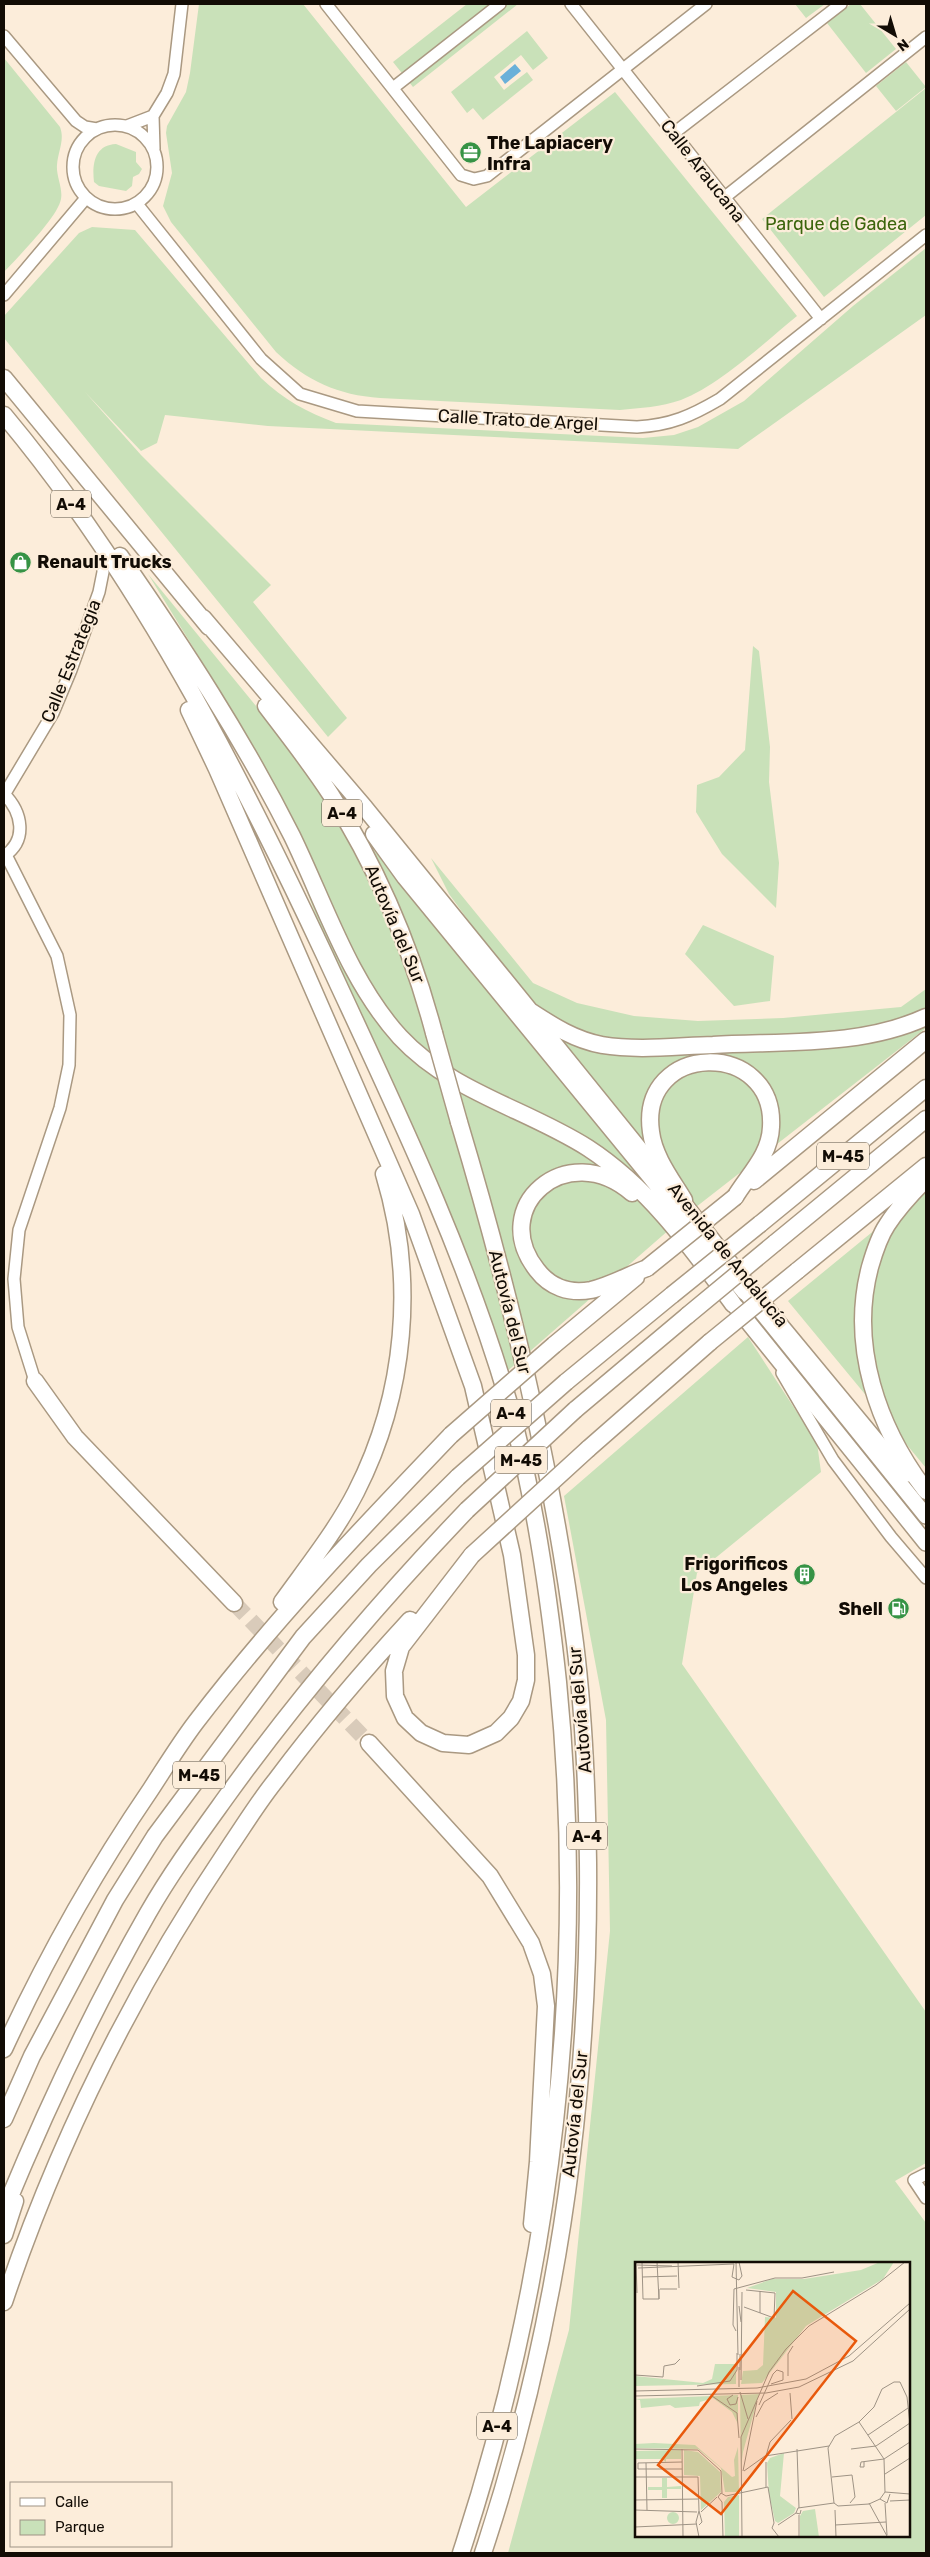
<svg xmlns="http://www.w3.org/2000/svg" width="930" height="2557" viewBox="0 0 930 2557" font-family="Rubik,sans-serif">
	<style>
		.green { fill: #c9e1b9; fill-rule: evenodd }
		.water { fill: #6ab0d9 }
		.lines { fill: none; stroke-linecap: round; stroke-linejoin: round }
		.highway-tunnel { stroke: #d9cbba; stroke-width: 16; stroke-dasharray: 16 8; stroke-linecap: butt }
		.minor-casing { stroke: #aa9982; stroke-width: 14 }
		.major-casing { stroke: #aa9982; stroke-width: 18 }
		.highway-casing { stroke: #aa9982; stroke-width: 19 }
		.minor { stroke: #fff; stroke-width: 11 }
		.major { stroke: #fff; stroke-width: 15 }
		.highway { stroke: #fff; stroke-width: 16 }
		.highway-bridge-casing { stroke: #aa9982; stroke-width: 19; stroke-linecap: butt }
		.highway-bridge { stroke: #fff; stroke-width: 16 }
		.labels { text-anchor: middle; stroke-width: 4.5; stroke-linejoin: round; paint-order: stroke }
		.shield { fill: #fcedda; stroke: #585045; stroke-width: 1 }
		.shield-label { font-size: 16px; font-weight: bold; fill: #120c05 }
		.poi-label { font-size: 18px; font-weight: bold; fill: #120c05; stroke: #fcedda; text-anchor: start }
		.street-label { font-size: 18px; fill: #120c05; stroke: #fcedda }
		.park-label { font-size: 18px; fill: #3b650c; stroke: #fcedda }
		.inset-road { fill: none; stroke: #9e9385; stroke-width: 1 }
		.view { fill: #e8590c; fill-opacity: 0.15; stroke: #e8590c; stroke-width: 2.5 }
		.inset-edge { fill: none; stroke: #120c05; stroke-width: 2.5 }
	</style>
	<rect width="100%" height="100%" fill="#fcedda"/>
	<path class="green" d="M 199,4 L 303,4 L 466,207 L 615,92 L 797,316 C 764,343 720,385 681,400 C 661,407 640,408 620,410 L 380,398 C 338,395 307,381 276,352 L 171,222 L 163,206 L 172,173 L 166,133 L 167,126 L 186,92 L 190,73 Z
		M 467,4 L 518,4 L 413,87 L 393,62 Z
		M 795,4 L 825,4 L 806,18 Z
		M 851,4 L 860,4 L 896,49 L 866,73 L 827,23 Z
		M 527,31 L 548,58 L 533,70 L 521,55 L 494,77 L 504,90 L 527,72 L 533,80 L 483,120 L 473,108 L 467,113 L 451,92 Z
		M 4,58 L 60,127 C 65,140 58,151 57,165 C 56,176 63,188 61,199 C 58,217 17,258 4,272 Z
		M 906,62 L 926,87 L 896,111 L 876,86 Z
		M 926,88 L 926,215 L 824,297 L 762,219 Z
		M 116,144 L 136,152 L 136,162 L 142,169 L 139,174 L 133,177 L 132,186 L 126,191 L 99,186 L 94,182 C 92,165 94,145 116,144 Z
		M 92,227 L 135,230 L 261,378 C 284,400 307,412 336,423 L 643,438 L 674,435 L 698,427 L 744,401 L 853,306 L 926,248 L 926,315 L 738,449 L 268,426 L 165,415 L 157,443 L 141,451 L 85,392 L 141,455 L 271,585 L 253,602 L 347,718 L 328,737 L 4,338 L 4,316 L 79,233 Z
		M 148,574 L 678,1222 L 505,1373 L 328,946 L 244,730 Z
		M 753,646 L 759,651 L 770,747 L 769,782 L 779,863 L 776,908 L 722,854 L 696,812 L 697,785 L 719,777 L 745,750 Z
		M 431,858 L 533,983 L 577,1003 L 634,1016 L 698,1021 L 783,1018 L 901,1007 L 926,989 L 926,1028 L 696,1207 L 584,1071 L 487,946 L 449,894 Z
		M 703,925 L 774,956 L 770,1001 L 734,1006 L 685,954 Z
		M 926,1188 L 926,1468 L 788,1301 Z
		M 748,1337 L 817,1443 L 821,1472 L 697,1573 L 682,1664 L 926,2012 L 926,2163 L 895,2181 L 926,2223 L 926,2553 L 508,2553 L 569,2330 L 610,1931 L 606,1720 L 564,1496 ZM 636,2263 L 909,2263 L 909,2536 L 636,2536 Z"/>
	<path class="water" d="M 515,64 L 521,71 L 505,84 L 500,77 Z"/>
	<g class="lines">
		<path class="highway-tunnel" d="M 234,1603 L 369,1743"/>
		<defs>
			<path id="minor" d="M 326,4 L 461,175 L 474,179 L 487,176 L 706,4
				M 571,4 L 821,319
				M 4,36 L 76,121 L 85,127 L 97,129
				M 393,88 L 500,4
				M73 167a42 42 0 1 1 84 0a42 42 0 1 1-84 0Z
				M 127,126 L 153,116
				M 674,133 L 841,4
				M 154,149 L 153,116 L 167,93 L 174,74 L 182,4
				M 725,197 L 926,37
				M 137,204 L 261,359 L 300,394 L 357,411 L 637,427 C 671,425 691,416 720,399 L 926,235
				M 4,295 L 86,198
				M 4,794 C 22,812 28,840 4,856
				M 4,795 L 53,713 L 71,670 L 99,592 L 103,572 L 102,547
				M 6,855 L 57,956 L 70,1015 L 69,1065 L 60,1108 L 19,1230 L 14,1279 L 18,1327 L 35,1381
				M 538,1020 L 660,1171
				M 680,1195 L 750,1285 L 908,1476
				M 782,1373 L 833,1460 L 891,1537 L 926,1578
				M 926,2174 L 914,2180 L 926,2198"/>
			<path id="major" d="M 748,1295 L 926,1516
				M 736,1307 L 926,1543"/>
			<path id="highway" d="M 4,378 L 209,627
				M 4,415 C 138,575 237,768 325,956 C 392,1101 463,1246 508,1400 C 534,1492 548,1588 558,1682 C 587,1976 553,2273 461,2553
				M 120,556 C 184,648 242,737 292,836 C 325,904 349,981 400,1037 C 451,1092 527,1109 588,1148 C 648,1187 691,1247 733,1304
				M 203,618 L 365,808 L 530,1011 C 553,1026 575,1040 602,1045 C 638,1051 677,1046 713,1045 C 783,1041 861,1047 926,1017
				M 266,706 C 288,735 311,764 331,795 C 378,869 412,950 434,1033
				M 189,710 L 217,769 L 411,1214 L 473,1386 L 512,1555 L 526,1655 L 526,1680 L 521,1701 L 511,1718 L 496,1733 L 469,1745 L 443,1743 L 421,1733 L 405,1718 L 395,1696 L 394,1671 L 401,1647 L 472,1555
				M 374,834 L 405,877 L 745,1292
				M 459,1122 C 510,1292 552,1466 575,1643 C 584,1715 587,1789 588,1862 C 590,2097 557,2330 483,2553
				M 926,1179 C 912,1193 898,1208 887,1225 C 879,1237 874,1253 870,1267 C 849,1346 878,1428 926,1491
				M 754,1181 L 926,1040
				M 632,1193 C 567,1137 487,1207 537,1270 C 550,1287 569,1294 591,1290 C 609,1286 629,1275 647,1268
				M 684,1200 C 672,1180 654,1157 651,1132 C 638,1041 776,1039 771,1127 C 770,1155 749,1174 735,1197
				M 760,1224 L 926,1088
				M 775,1243 L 926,1119
				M 797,1271 L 926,1166
				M 554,1345 L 636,1277
				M 35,1381 L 75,1437 L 234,1603
				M 566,1382 L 672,1295
				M 575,1410 L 688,1315
				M 588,1449 L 710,1342
				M 282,1602 C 307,1567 336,1531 356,1492 C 406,1394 416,1279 384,1174
				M 369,1743 L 490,1876 L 531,1943 L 542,1974 L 546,2006 L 538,2162 L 532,2224
				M 4,2049 C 46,1958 95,1871 151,1789 C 166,1766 180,1743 196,1722 C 274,1620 362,1528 451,1435
				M 4,2119 L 32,2056 L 115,1900 L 155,1836 L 303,1637 L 369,1565 L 458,1477
				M 4,2211 C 46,2109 93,2009 148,1913 C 172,1871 201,1832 229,1793 C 303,1691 380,1601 467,1510
				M 4,2235 L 15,2201
				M 4,2302 C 58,2141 135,1987 230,1846 C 245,1824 259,1801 276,1780 C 318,1724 363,1671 410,1620"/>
		</defs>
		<use href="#minor" class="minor-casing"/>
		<use href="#major" class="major-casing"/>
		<use href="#highway" class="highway-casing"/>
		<use href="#minor" class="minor"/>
		<use href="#major" class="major"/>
		<use href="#highway" class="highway"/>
		<defs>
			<path id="highway-bridge" d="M 434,1033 L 459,1122
				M 647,1268 L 735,1197
				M 672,1295 L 760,1224
				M 688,1315 L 775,1243
				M 710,1342 L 797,1271
				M 451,1435 L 554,1345
				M 458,1477 L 566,1382
				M 467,1510 L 575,1410
				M 472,1555 L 588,1449"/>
		</defs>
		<use href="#highway-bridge" class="highway-bridge-casing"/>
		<use href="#highway-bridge" class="highway-bridge"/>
	</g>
	<defs>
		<symbol id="office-disc" viewBox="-11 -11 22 22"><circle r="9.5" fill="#369345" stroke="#fcedda"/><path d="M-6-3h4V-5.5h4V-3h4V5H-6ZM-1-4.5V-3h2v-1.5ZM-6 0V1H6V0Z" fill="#fff"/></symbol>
		<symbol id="shop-disc" viewBox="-11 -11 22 22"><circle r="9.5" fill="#369345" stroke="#fcedda"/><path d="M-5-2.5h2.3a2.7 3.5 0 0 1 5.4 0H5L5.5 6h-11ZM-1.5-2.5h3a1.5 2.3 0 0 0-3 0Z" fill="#fff"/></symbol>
		<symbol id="building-disc" viewBox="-11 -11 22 22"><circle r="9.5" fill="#369345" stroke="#fcedda"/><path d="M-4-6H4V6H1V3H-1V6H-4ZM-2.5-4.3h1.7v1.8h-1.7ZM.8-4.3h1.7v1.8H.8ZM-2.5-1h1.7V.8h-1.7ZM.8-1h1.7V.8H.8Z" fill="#fff"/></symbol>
		<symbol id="fuel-disc" viewBox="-11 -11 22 22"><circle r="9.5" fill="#369345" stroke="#fcedda"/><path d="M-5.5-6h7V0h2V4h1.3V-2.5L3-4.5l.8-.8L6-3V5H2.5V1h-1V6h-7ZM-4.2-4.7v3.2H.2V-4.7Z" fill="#fff"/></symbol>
	</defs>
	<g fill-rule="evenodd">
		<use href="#office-disc" x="458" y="140" width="25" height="25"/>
		<use href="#shop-disc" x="8" y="550" width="25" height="25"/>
		<use href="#building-disc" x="792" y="1562" width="25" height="25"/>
		<use href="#fuel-disc" x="886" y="1596" width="25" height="25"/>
	</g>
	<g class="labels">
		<g class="shield">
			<rect x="51" y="490.5" width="40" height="27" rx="4"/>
			<rect x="322" y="799.5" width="40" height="27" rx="4"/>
			<rect x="817" y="1142.5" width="52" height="27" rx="4"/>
			<rect x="491" y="1399.5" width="40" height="27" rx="4"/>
			<rect x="495" y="1446.5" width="52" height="27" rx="4"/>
			<rect x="173" y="1761.5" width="52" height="27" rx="4"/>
			<rect x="567" y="1822.5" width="40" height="27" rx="4"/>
			<rect x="477" y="2412.5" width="40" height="27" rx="4"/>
		</g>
		<g class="shield-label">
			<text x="71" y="510">A-4</text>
			<text x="342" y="819">A-4</text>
			<text x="843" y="1162">M-45</text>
			<text x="511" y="1419">A-4</text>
			<text x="521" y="1466">M-45</text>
			<text x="199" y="1781">M-45</text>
			<text x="587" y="1842">A-4</text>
			<text x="497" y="2432">A-4</text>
		</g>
		<g class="poi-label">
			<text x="487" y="149">The Lapiacery<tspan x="487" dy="21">Infra</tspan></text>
			<text x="37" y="568">Renault Trucks</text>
			<text x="788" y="1570" text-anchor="end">Frigorificos<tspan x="788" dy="21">Los Angeles</tspan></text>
			<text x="883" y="1615" text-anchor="end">Shell</text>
		</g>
		<g class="street-label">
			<text transform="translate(703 171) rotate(52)" y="6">Calle Araucana</text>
			<text transform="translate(518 420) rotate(3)" y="6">Calle Trato de Argel</text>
			<text transform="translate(71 661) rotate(-68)" y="6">Calle Estrategia</text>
			<text transform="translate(395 924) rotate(67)" y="6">Autovía del Sur</text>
			<text transform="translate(728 1255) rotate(51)" y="6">Avenida de Andalucía</text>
			<text transform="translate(510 1312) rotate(76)" y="6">Autovía del Sur</text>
			<text transform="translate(580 1710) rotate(-95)" y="6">Autovía del Sur</text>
			<text transform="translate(575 2114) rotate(-84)" y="6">Autovía del Sur</text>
		</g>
		<g class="park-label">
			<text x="836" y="230">Parque de Gadea</text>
		</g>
	</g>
	<g transform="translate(635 2262)">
		<rect width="275" height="275" fill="#fcedda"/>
		<path d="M 245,0 L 259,0 L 248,17 L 171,64 L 127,121 L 106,122 L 108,109 L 122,108 L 128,103 L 130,55 L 141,56 L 141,30 L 112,26 L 137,17 L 169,17 L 226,8 ZM 80,102 L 101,102 L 101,122 L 0,124 L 0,114 L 68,121 L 77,117 ZM 124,132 L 108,190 L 106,205 L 105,133 ZM 103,133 L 103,162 L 97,150 L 78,136 L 65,140 L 64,144 L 40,146 L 35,143 L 6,146 L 5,138 L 0,137 ZM 19,181 L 60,183 L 97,215 L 100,214 L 99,198 L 103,185 L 104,230 L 90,230 L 86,206 L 63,187 L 0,186 L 0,182 ZM 46,188 L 46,197 L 31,197 L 31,200 L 27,197 L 0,197 L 0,189 ZM 49,188 L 63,190 L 85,210 L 86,230 L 66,248 L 65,214 L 49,213 ZM 149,191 L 145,234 L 161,246 L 159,251 L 143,261 L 140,259 L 134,232 L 132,201 L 135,196 ZM 27,216 L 32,216 L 32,225 L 46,224 L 46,227 L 32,227 L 32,236 L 27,236 L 27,228 L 13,228 L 13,225 L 27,225 ZM 104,233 L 104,275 L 90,275 L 89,240 L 93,235 ZM 180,247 L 184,275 L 165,275 L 165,254 L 168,249 ZM32 256a6 6 0 1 1 12 0a6 6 0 1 1-12 0Z" fill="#c9e1b9"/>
		<path class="inset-road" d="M 1,0 L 2,31M 7,0 L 8,37 L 24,37M 22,0 L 24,37 L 24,27M 43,0 L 44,26M 101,0 L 103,93M 99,2 L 97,15 L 104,18 L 107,14 L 104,0M 2,3 L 37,4M 3,6 L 99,2M 7,15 L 42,14M 25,27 L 42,27M 125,29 L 125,51M 104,44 L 106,60M 109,45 L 139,56 L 140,31 L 111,28M 101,69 L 98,63 L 99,27 L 140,16 L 167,16 L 199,10M 105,92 L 105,108M 104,105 L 104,125M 0,113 L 28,115 L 29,104 L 40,102 L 45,97M 153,114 L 153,92 L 158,84M 106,118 L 107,30M 62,124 L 95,119 L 102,108 L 102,91M 0,129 L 122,126 L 171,117 L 214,94 L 275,41M 105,130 L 113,157M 155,131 L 157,157M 98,133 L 92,137 L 95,143 L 101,142 L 103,135M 0,134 L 131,131 L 164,125 L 218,99 L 275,47M 77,134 L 102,151 L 104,176M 124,143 L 138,112 L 142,108 L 148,110 L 148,118 L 136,122M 121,155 L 129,140 L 143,131M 224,160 L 249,197 L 250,230M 233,173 L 273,146M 0,187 L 63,188 L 86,209 L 87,231M 47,187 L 48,275M 162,187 L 164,246M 216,187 L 241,184 L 275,161M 131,194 L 135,180 L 156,158M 47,200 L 3,201 L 3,207 L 47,207M 131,200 L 131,225M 229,200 L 229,205 L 225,205 L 226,200 L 249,197 L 275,180M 11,201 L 12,248M 108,209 L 122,139M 109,209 L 130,194 L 194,184M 250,212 L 275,196M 0,215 L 63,215 L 64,249M 197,215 L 217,213 L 220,235 L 215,241M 91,234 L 133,225 L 139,261 L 137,266 L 144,275M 245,237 L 250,230 L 275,232M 0,238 L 63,237M 255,239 L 275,238M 199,241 L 193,186 L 200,174 L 224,160 L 239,145 L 247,127 L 259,120 L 265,120 L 272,135 L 275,162M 234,241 L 252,274M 250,241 L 252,273M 0,248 L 62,250M 200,248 L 201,275M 66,250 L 82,235M 161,251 L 163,246 L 199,241 L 203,244 L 234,242 L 245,237 L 252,241 L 255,232M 164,253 L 164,275M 64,263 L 67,260 L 64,249 L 61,260 L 64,275M 143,263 L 161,251 L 165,252 L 166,248M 200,263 L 251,260M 0,265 L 62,262M 88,275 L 87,240 L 83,235 L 86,231 L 91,234M 107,275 L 106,175 L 134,110 L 151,87 L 174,64 L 241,23 L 270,0"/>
		<path class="view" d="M 158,29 L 221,79 L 86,252 L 23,203 Z"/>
		<rect width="275" height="275" class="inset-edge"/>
	</g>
	<rect width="930" height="2557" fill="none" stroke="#120c05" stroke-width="10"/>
	<rect x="10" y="2482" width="162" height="65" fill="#fcedda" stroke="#9e9385"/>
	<rect x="20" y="2498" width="25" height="8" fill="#ffffff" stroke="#9e9385"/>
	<text x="55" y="2507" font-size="15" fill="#120c05">Calle</text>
	<rect x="20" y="2520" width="25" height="15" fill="#c9e1b9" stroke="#9e9385"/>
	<text x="55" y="2532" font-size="15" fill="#120c05">Parque</text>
	<g transform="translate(895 35) rotate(142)" stroke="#fcedda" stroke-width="4" paint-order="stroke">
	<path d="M0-4L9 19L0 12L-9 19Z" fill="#120c05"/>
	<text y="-8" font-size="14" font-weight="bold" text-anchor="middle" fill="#120c05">N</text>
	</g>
</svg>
